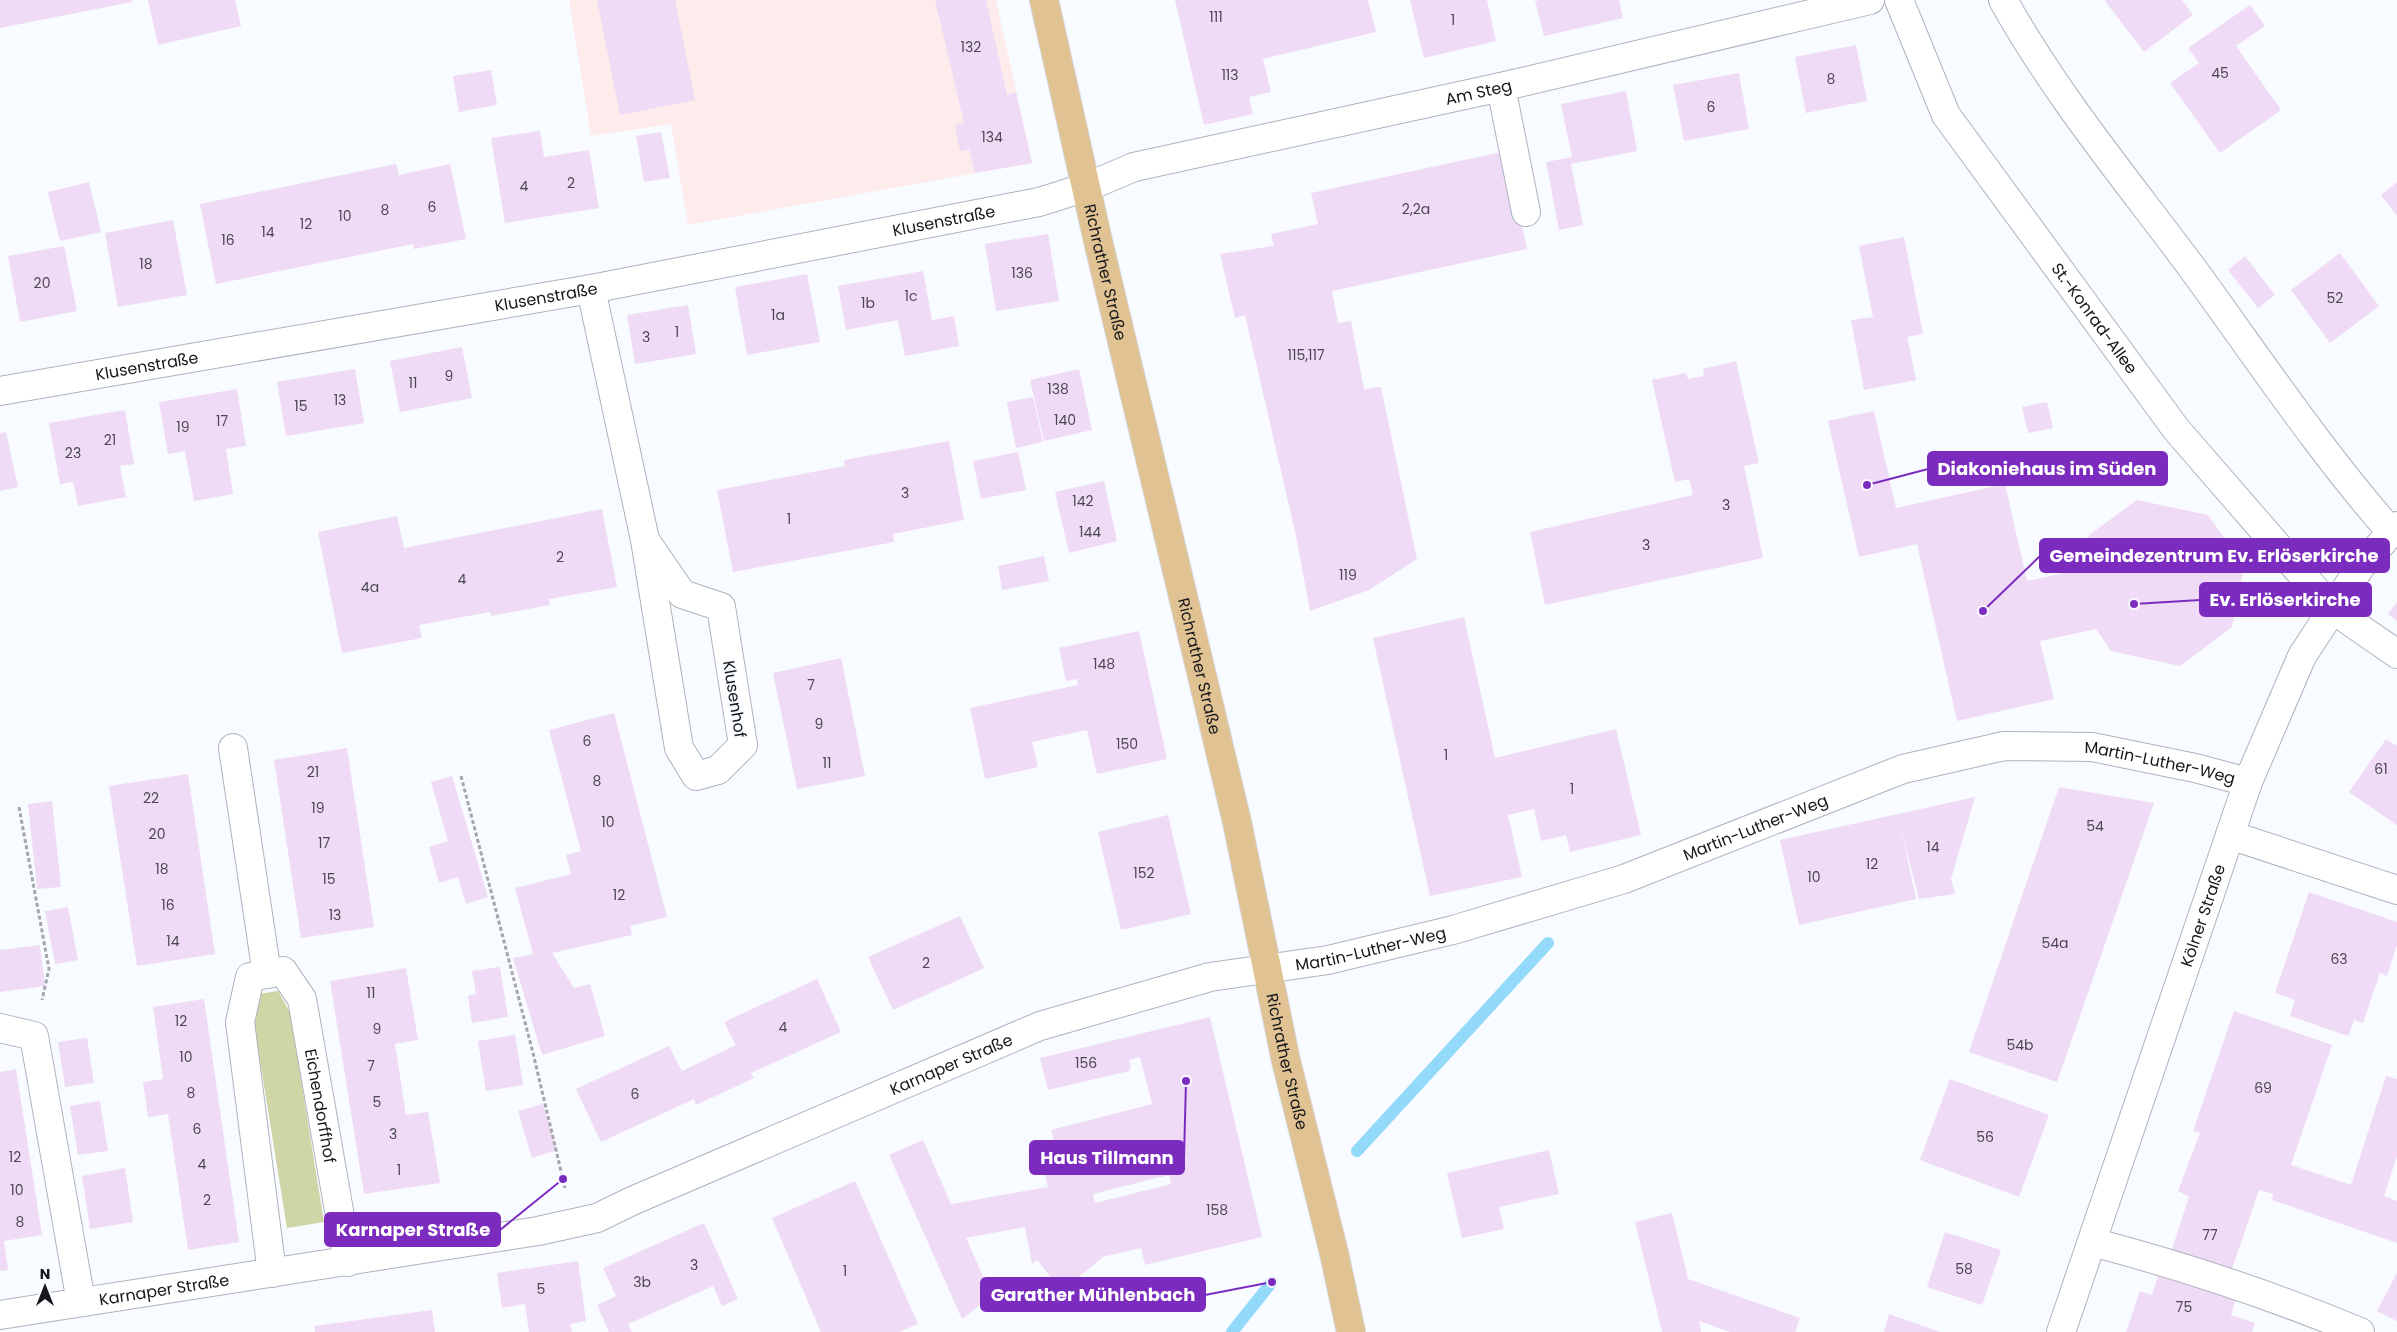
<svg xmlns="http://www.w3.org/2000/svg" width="2397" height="1332" viewBox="0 0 2397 1332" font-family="Poppins,sans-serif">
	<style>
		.education { fill: #fdeceb }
		.green { fill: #cfd5a5 }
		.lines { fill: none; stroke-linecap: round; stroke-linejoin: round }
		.stream { stroke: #93d9fa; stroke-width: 12 }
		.building { fill: #efdbf6; fill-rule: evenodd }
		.minor-casing { stroke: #adb4be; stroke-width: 30 }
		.major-casing { stroke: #d5d5d6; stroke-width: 30 }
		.path { stroke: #a4a6aa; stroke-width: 3; stroke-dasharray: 4 2.5; stroke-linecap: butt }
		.minor { stroke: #fff; stroke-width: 28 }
		.major { stroke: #e1c292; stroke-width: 28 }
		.labels { text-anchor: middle; stroke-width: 5; stroke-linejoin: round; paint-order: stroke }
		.number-label { font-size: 14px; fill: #4c4852 }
		.street-label { font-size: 16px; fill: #15171b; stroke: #f8fbff }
		.leader { fill: none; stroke: #7b2cbf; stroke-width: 2 }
		.callout-dot { fill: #7b2cbf; stroke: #f8fbff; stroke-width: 2 }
		.callout { fill: #7b2cbf; stroke: #7b2cbf; stroke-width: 2 }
		.callout-label { font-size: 18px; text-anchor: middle; font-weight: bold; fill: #fff }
	</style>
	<rect width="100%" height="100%" fill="#f8fbff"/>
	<path class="education" d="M 569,0 L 996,0 L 1032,163 L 688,225 L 671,124 L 591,136 Z"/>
	<path class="green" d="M 278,991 L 290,1012 L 324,1222 L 287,1228 L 253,1017 L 258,994 Z"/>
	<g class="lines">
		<path class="stream" d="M 1357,1151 L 1548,943
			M 1232,1332 L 1272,1282"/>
	</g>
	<path class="building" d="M 0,0 L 132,0 L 132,2 L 0,28 Z
		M 148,0 L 235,0 L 241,26 L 158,45 Z
		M 597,0 L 675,0 L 695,100 L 620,115 Z
		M 935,0 L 986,0 L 1007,95 L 1016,92 L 1032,163 L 975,173 L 969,149 L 960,151 L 955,125 L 964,123 Z
		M 1175,0 L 1368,0 L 1376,32 L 1263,59 L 1271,92 L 1249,97 L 1253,114 L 1204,125 Z
		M 1410,0 L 1487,0 L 1496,41 L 1424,58 Z
		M 1540,0 L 1619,0 L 1623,18 L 1544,36 L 1535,1 Z
		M 2107,0 L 2182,0 L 2193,15 L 2144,52 L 2105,1 Z
		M 2250,5 L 2265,26 L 2236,46 L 2281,110 L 2220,153 L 2170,83 L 2199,63 L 2188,48 Z
		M 1856,45 L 1867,101 L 1806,113 L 1795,57 Z
		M 491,70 L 497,105 L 459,112 L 453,76 Z
		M 1739,73 L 1749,129 L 1684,141 L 1673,85 Z
		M 1626,91 L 1637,151 L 1571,164 L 1583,225 L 1559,230 L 1546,162 L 1572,157 L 1561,104 Z
		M 540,131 L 544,157 L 589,150 L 599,208 L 505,223 L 491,138 Z
		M 661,132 L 670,178 L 644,182 L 636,136 Z
		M 1506,151 L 1527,249 L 1332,291 L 1338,323 L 1351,321 L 1364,389 L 1381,387 L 1417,559 L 1369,590 L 1310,611 L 1296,536 L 1245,315 L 1235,318 L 1220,254 L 1274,246 L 1271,234 L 1318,224 L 1311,193 Z
		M 396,164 L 399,175 L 450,164 L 466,239 L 414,249 L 413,244 L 216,284 L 200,204 Z
		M 89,182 L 101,232 L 60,241 L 48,192 Z
		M 2397,182 L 2397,216 L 2381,195 Z
		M 173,220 L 187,295 L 118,307 L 105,233 Z
		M 1048,234 L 1059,301 L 996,311 L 985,244 Z
		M 1904,237 L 1923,334 L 1907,337 L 1916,380 L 1864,390 L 1851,320 L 1873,317 L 1859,246 Z
		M 64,246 L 77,311 L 20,322 L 8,256 Z
		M 2340,253 L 2379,306 L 2330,343 L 2291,290 Z
		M 2245,256 L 2275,295 L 2258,308 L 2228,270 Z
		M 923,271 L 932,320 L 954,316 L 959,346 L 905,356 L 898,320 L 846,330 L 838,286 Z
		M 807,274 L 820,342 L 747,355 L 735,287 Z
		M 688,305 L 696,354 L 635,364 L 627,315 Z
		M 462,347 L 472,398 L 400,412 L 390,361 Z
		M 1736,361 L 1759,463 L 1744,466 L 1763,558 L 1545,605 L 1530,532 L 1693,495 L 1689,479 L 1675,482 L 1652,380 L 1686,373 L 1688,379 L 1704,376 L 1703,369 Z
		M 355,369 L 364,423 L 286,436 L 277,382 Z
		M 1079,369 L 1092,430 L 1044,441 L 1030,380 Z
		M 237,389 L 246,446 L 226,449 L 233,494 L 194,501 L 185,451 L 168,454 L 159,402 Z
		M 1033,397 L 1043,442 L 1016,448 L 1007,402 Z
		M 2047,402 L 2053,428 L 2028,433 L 2022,407 Z
		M 125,410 L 134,464 L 120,466 L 126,497 L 78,506 L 73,482 L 60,484 L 49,423 Z
		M 1874,411 L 1896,508 L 2005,484 L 2027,581 L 2082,569 L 2089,535 L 2137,500 L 2208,515 L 2244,566 L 2232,627 L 2180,666 L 2111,651 L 2096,629 L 2040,641 L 2054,699 L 1957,721 L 1917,544 L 1859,557 L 1828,421 Z
		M 6,432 L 18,487 L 0,491 L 0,433 Z
		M 949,441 L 964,520 L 893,534 L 894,542 L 733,572 L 717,490 L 845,466 L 844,460 Z
		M 1018,452 L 1026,490 L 981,499 L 973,461 Z
		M 1104,481 L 1117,541 L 1069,553 L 1055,492 Z
		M 602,509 L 617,587 L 549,599 L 550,605 L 491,616 L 490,612 L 419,625 L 422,638 L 342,653 L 318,532 L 397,516 L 404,548 Z
		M 1044,556 L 1049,581 L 1002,590 L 998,566 Z
		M 2397,602 L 2397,621 L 2388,614 Z
		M 1464,617 L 1495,758 L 1616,729 L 1641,835 L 1570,852 L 1566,835 L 1541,841 L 1534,809 L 1508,815 L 1522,877 L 1430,896 L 1373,638 Z
		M 1139,631 L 1167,759 L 1097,774 L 1087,730 L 1032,742 L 1038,767 L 985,779 L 970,708 L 1078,685 L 1077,679 L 1066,681 L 1059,648 Z
		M 841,658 L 865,776 L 797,789 L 773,673 Z
		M 614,713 L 667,917 L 630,926 L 632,935 L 552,953 L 574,988 L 590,984 L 605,1036 L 542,1055 L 513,958 L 533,954 L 515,888 L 571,874 L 566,855 L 581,851 L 549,730 Z
		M 2386,739 L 2397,746 L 2397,825 L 2349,792 Z
		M 347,748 L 374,927 L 301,938 L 274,760 Z
		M 188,774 L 215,954 L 137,966 L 109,786 Z
		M 452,776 L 488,897 L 466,904 L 458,877 L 439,883 L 429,847 L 448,841 L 431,782 Z
		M 2059,787 L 2154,803 L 2057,1082 L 1969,1052 Z
		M 1975,797 L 1951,879 L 1955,894 L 1919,899 L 1901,829 L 1916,899 L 1799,925 L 1780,840 Z
		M 52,801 L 61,887 L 37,889 L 28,804 Z
		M 1168,815 L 1191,914 L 1121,930 L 1098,832 Z
		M 2309,892 L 2397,922 L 2397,945 L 2387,976 L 2380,973 L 2363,1023 L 2354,1020 L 2348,1036 L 2290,1016 L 2295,1000 L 2275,993 Z
		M 68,907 L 78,960 L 55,964 L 45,911 Z
		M 960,916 L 984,968 L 893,1010 L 868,957 Z
		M 40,945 L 45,986 L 0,992 L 0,950 Z
		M 500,967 L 508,1017 L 472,1023 L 468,996 L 476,994 L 472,971 Z
		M 406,968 L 418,1040 L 395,1044 L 406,1115 L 428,1112 L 440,1183 L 364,1194 L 330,981 Z
		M 817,979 L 841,1032 L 751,1073 L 754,1078 L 696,1105 L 694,1099 L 601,1142 L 576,1089 L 669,1046 L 682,1071 L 736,1045 L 724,1022 Z
		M 204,999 L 239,1242 L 188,1250 L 168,1114 L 148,1117 L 143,1082 L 163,1079 L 153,1007 Z
		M 2234,1011 L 2332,1045 L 2291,1165 L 2351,1185 L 2386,1076 L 2397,1079 L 2397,1156 L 2384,1196 L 2397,1201 L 2397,1243 L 2272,1200 L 2273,1194 L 2259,1190 L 2231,1272 L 2171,1252 L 2189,1197 L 2178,1191 L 2200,1133 L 2193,1131 Z
		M 1210,1017 L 1262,1237 L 1145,1265 L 1141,1248 L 1103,1257 L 1062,1291 L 1037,1260 L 1032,1264 L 1025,1227 L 966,1238 L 992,1296 L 962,1319 L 889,1155 L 923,1140 L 951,1204 L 1048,1187 L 1041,1162 L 1058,1158 L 1051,1130 L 1152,1104 L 1140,1057 L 1129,1060 L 1131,1066 L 1129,1071 L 1048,1090 L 1040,1058 ZM 1169,1175 L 1171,1184 L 1095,1203 L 1093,1194 Z
		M 515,1035 L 523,1085 L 486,1091 L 478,1041 Z
		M 87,1038 L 94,1083 L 65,1087 L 58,1042 Z
		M 16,1069 L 42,1235 L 4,1241 L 8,1270 L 0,1271 L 0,1072 Z
		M 1950,1079 L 2049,1115 L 2019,1197 L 1920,1160 Z
		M 100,1101 L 108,1151 L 78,1155 L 70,1106 Z
		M 543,1104 L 557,1150 L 532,1158 L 518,1111 Z
		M 1549,1150 L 1559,1194 L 1499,1207 L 1504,1229 L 1462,1238 L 1447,1173 Z
		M 125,1168 L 133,1222 L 90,1229 L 82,1176 Z
		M 855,1181 L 918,1324 L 899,1332 L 821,1332 L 772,1218 Z
		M 1672,1213 L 1688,1279 L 1800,1318 L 1795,1332 L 1730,1332 L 1699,1321 L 1701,1332 L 1662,1332 L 1635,1222 Z
		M 704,1223 L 738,1299 L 722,1306 L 713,1286 L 628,1324 L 632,1332 L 609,1332 L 597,1305 L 616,1296 L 603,1268 Z
		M 1945,1232 L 2001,1250 L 1982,1305 L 1927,1287 Z
		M 578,1261 L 586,1321 L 570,1324 L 572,1332 L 529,1332 L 525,1304 L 502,1308 L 497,1273 Z
		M 2159,1272 L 2236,1298 L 2231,1315 L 2255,1323 L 2252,1332 L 2126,1332 L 2140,1291 L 2152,1295 Z
		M 2397,1273 L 2397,1321 L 2377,1311 Z
		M 432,1310 L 435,1332 L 315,1332 L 314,1326 Z
		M 1889,1314 L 1940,1332 L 1884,1332 Z"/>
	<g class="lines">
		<defs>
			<g id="minor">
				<path id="s1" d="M 1899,0 L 1946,115 L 2176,429 L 2332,609 L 2397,654"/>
				<path d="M 2003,0 C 2056,95 2125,178 2190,265 C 2256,355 2318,449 2392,533"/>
				<path d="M 1501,87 L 1526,212"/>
				<path d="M 591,289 L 645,540 L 679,748 L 696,776 L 718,770 L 743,745 L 721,607 L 682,594 L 645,540"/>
				<path id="s2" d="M 0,391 L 591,289 L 1039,202 L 1087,187 L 1134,167 L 1501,87 L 1870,0"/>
				<path d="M 233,748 L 267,974"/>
				<path d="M 2230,835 L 2397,890"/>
				<path d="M 0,1028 L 34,1036 L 81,1302"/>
				<path d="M 2092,1242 C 2183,1266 2274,1296 2360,1332"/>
				<path id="s3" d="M 272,1273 L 240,1022 L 250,977 L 283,971 L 302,999 L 348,1262"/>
				<path id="s4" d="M 0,1315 L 538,1231 L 597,1218 L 632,1201 L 1040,1026 L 1210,977 L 1328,960 L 1453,930 L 1624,879 L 1903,769 L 2004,746 L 2092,747 L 2195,768 L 2248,782"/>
				<path id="s5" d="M 2061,1332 L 2248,782 L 2302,656 L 2361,566 L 2397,526"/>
			</g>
			<g id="major">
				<path id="s6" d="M 1044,0 L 1098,241 L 1237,822 L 1286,1061 L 1334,1253 L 1351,1332"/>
			</g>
		</defs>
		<use href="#minor" class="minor-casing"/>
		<use href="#major" class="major-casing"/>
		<path class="path" d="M 461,776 L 533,1053 L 565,1188
			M 19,807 L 49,969 L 42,1000"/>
		<use href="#minor" class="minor"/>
		<use href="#major" class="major"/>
	</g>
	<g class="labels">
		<g class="number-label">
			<text x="1216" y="22">111</text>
			<text x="1453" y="25">1</text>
			<text x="971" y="52">132</text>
			<text x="2220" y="78">45</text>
			<text x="1230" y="80">113</text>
			<text x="1831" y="84">8</text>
			<text x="1711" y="112">6</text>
			<text x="992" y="142">134</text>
			<text x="571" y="188">2</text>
			<text x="524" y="191">4</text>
			<text x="432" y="212">6</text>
			<text x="1416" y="214">2,2a</text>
			<text x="385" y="215">8</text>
			<text x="345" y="221">10</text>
			<text x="306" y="229">12</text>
			<text x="268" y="237">14</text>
			<text x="228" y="245">16</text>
			<text x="146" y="269">18</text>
			<text x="1022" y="278">136</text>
			<text x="42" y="288">20</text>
			<text x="911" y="301">1c</text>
			<text x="2335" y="303">52</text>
			<text x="868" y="308">1b</text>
			<text x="778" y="320">1a</text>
			<text x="677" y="337">1</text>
			<text x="646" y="342">3</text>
			<text x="1306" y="360">115,117</text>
			<text x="449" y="381">9</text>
			<text x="413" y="388">11</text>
			<text x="1058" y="394">138</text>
			<text x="340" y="405">13</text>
			<text x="301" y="411">15</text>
			<text x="1065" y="425">140</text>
			<text x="222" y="426">17</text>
			<text x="183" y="432">19</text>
			<text x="110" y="445">21</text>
			<text x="73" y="458">23</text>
			<text x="905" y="498">3</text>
			<text x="1083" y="506">142</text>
			<text x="1726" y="510">3</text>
			<text x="789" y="524">1</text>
			<text x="1090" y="537">144</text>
			<text x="1646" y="550">3</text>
			<text x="560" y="562">2</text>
			<text x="1348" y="580">119</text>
			<text x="462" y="584">4</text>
			<text x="370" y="592">4a</text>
			<text x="1104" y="669">148</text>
			<text x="811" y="690">7</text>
			<text x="819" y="729">9</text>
			<text x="587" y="746">6</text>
			<text x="1127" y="749">150</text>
			<text x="1446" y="760">1</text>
			<text x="827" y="768">11</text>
			<text x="2381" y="774">61</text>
			<text x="313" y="777">21</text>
			<text x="597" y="786">8</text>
			<text x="1572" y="794">1</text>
			<text x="151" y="803">22</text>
			<text x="318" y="813">19</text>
			<text x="608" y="827">10</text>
			<text x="2095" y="831">54</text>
			<text x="157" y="839">20</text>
			<text x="324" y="848">17</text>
			<text x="1933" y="852">14</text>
			<text x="1872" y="869">12</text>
			<text x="162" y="874">18</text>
			<text x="1144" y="878">152</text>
			<text x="1814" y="882">10</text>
			<text x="329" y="884">15</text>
			<text x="619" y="900">12</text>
			<text x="168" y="910">16</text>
			<text x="335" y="920">13</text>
			<text x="173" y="946">14</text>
			<text x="2055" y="948">54a</text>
			<text x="2339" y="964">63</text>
			<text x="926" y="968">2</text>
			<text x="371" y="998">11</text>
			<text x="181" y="1026">12</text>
			<text x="783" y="1032">4</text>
			<text x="377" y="1034">9</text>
			<text x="2020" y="1050">54b</text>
			<text x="186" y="1062">10</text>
			<text x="1086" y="1068">156</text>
			<text x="371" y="1071">7</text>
			<text x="2263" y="1093">69</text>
			<text x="191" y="1098">8</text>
			<text x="635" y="1099">6</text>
			<text x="377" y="1107">5</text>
			<text x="197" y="1134">6</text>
			<text x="393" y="1139">3</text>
			<text x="1985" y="1142">56</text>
			<text x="15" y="1162">12</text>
			<text x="202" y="1169">4</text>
			<text x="399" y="1175">1</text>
			<text x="17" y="1195">10</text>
			<text x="207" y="1205">2</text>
			<text x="1217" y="1215">158</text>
			<text x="20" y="1227">8</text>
			<text x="2210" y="1240">77</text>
			<text x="694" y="1270">3</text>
			<text x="1964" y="1274">58</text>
			<text x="845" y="1276">1</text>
			<text x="642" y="1287">3b</text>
			<text x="541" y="1294">5</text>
			<text x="2184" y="1312">75</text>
		</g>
		<g class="street-label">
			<text dy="6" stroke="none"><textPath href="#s2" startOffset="1510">Am Steg</textPath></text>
			<text dy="6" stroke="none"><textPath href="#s2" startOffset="959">Klusenstraße</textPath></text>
			<text dy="6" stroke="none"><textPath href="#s6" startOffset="279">Richrather Straße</textPath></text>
			<text dy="6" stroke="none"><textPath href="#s2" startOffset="554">Klusenstraße</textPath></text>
			<text dy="6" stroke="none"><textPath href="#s1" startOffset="376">St.-Konrad-Allee</textPath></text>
			<text dy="6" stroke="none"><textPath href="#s2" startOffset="149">Klusenstraße</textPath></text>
			<text dy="6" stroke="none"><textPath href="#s6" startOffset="684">Richrather Straße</textPath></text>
			<text transform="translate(735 699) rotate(81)" y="6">Klusenhof</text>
			<text dy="6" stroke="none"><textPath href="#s4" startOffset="2252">Martin-Luther-Weg</textPath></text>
			<text dy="6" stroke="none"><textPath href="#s4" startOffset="1832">Martin-Luther-Weg</textPath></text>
			<text dy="6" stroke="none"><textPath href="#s5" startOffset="440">Kölner Straße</textPath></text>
			<text dy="6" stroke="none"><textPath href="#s4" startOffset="1428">Martin-Luther-Weg</textPath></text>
			<text dy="6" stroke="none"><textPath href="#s6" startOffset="1089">Richrather Straße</textPath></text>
			<text dy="6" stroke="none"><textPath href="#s4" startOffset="991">Karnaper Straße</textPath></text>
			<text dy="6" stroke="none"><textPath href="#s3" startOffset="475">Eichendorffhof</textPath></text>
			<text dy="6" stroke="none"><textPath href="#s4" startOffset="166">Karnaper Straße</textPath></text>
		</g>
	</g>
	<path class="leader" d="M1867 485L1928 469M1983 611L2040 556M2134 604L2200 600M1186 1081L1184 1158M563 1179L500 1230M1272 1282L1205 1295"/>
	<g class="callout-dot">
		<circle cx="1867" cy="485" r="5"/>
		<circle cx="1983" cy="611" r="5"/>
		<circle cx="2134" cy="604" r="5"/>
		<circle cx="1186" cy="1081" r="5"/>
		<circle cx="563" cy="1179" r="5"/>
		<circle cx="1272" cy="1282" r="5"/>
	</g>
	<g class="callout">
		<rect x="1928" y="452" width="239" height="33" rx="5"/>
		<rect x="2040" y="539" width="349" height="33" rx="5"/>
		<rect x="2200" y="583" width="171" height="33" rx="5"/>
		<rect x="1030" y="1141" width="154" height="33" rx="5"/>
		<rect x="325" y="1213" width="175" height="33" rx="5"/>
		<rect x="981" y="1278" width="224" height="33" rx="5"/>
	</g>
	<g class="callout-label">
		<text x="2047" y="475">Diakoniehaus im Süden</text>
		<text x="2214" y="562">Gemeindezentrum Ev. Erlöserkirche</text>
		<text x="2285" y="606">Ev. Erlöserkirche</text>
		<text x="1107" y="1164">Haus Tillmann</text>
		<text x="413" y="1236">Karnaper Straße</text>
		<text x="1093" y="1301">Garather Mühlenbach</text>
	</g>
	<g transform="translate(45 1287)" stroke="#f8fbff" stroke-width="4" paint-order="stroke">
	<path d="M0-4L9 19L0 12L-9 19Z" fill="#15171b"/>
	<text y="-8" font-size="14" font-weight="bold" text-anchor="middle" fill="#15171b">N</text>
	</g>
</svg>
